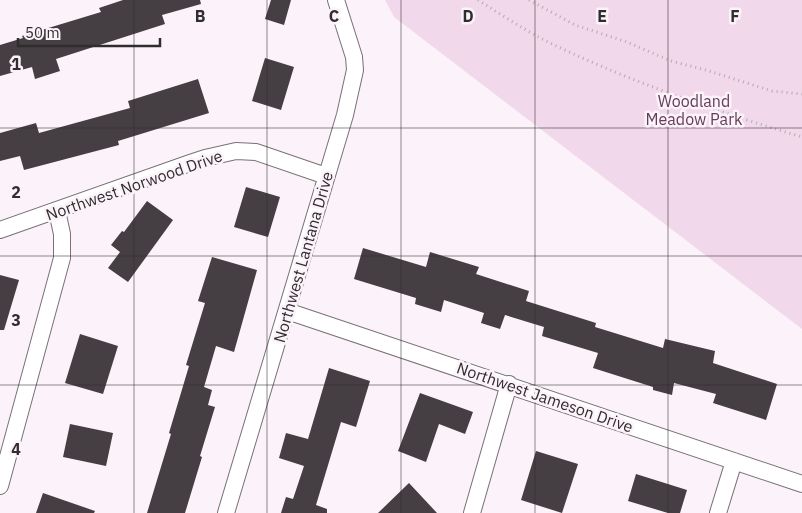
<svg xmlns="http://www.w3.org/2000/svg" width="802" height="513" viewBox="0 0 802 513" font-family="'IBM Plex Sans',sans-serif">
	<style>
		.green { fill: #f2d8eb }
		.building { fill: #453e43 }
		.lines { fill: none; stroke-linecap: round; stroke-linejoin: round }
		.minor-casing { stroke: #787176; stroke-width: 18 }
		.path { stroke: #b3acb1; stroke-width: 3; stroke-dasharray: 1 4; stroke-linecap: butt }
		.minor { stroke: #fff; stroke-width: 16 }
		.grid { fill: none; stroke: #302d2f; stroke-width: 1; stroke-opacity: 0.55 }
		.labels { text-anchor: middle; stroke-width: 5; stroke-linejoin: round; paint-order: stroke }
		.park-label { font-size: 16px; fill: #633d5b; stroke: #fbf3f9 }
		.street-label { font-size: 16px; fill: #302d2f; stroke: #fbf3f9 }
		.grid-label { font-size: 16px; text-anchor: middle; font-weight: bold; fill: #302d2f; stroke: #fbf3f9; stroke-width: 5; stroke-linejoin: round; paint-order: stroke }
	</style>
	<rect width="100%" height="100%" fill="#fbf3f9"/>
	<path class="green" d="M 385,0 L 802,0 L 802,329 L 394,17 Z"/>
	<path class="building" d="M 123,0 L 200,0 L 201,4 L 162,15 L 165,24 L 56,59 L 60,71 L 35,79 L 32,67 L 0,76 L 0,45 L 23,38 L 22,36 L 101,12 L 99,8 Z
		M 271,0 L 291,0 L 284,25 L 265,19 Z
		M 265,58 L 294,67 L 281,110 L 252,101 Z
		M 198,79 L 209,113 L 118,141 L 119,145 L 24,170 L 20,156 L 0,161 L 0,133 L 36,123 L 39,133 L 130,108 L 128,101 Z
		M 246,187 L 280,197 L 268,237 L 234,227 Z
		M 147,201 L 173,220 L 128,282 L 108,268 L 120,252 L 111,245 L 122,231 L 124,232 Z
		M 363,248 L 426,267 L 430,252 L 479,267 L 476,274 L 529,291 L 526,301 L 596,323 L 595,327 L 663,348 L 665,339 L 715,351 L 713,363 L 777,384 L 766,420 L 713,403 L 716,394 L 674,383 L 672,395 L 653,390 L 653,387 L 593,368 L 598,353 L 542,336 L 544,327 L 505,315 L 500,329 L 481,323 L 484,313 L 444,300 L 441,312 L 415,304 L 416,298 L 354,279 Z
		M 212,257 L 257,270 L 234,352 L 216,346 L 204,387 L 212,390 L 208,405 L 215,407 L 200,456 L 202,457 L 185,513 L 147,513 L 171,434 L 169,433 L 189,366 L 186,365 L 205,303 L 198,301 Z
		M 0,275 L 19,280 L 4,330 L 0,330 Z
		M 80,334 L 118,346 L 103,394 L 65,383 Z
		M 329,368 L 370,381 L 356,427 L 341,422 L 316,505 L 327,509 L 327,513 L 281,513 L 286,497 L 293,499 L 304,466 L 279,458 L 286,433 L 308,439 Z
		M 420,393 L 473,412 L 465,434 L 439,424 L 426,462 L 398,451 Z
		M 70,424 L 113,433 L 106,466 L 63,457 Z
		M 536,451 L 578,464 L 562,513 L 521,500 Z
		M 636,474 L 687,490 L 680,513 L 668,513 L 628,501 Z
		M 409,483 L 437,513 L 378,513 Z
		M 43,493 L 95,511 L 94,513 L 36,513 Z"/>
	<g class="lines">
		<defs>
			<path id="minor" d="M 0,230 L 190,163 L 205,158 L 236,151 L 256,152 L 326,176
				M 287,311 L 802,484
				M 0,486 L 62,258 L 62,234 L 57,211
				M 226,513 L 345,115 L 355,70 L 354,57 L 336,0
				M 472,513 L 509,384
				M 718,513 L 734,461"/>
		</defs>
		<use href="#minor" class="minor-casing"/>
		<path class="path" d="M 478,0 C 500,14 523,29 546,41 C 628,81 715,111 802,137
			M 529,0 L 575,25 L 627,42 L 671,61 L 706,70 L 772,91 L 802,94"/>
		<use href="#minor" class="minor"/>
	</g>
	<path class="grid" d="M 134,0 L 134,513M 267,0 L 267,513M 401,0 L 401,513M 535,0 L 535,513M 668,0 L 668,513M 0,128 L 802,128M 0,256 L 802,256M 0,385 L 802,385"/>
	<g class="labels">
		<g class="park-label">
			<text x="694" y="107">Woodland<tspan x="694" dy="18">Meadow Park</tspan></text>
		</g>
		<g class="street-label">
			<text transform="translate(134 185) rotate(-19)" y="6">Northwest Norwood Drive</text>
			<text transform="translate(303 257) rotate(-74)" y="6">Northwest Lantana Drive</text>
			<text transform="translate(545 397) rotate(19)" y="6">Northwest Jameson Drive</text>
		</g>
	</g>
	<g class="grid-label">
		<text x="200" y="22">B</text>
		<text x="334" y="22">C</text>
		<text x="468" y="22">D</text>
		<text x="602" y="22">E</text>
		<text x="735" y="22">F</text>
		<text x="16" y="70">1</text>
		<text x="16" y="198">2</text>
		<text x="16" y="326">3</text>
		<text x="16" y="455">4</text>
	</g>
	<path d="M18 38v8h142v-8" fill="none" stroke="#302d2f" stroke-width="2.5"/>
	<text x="25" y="38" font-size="15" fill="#302d2f" stroke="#fbf3f9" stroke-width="4" paint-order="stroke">50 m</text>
</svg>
